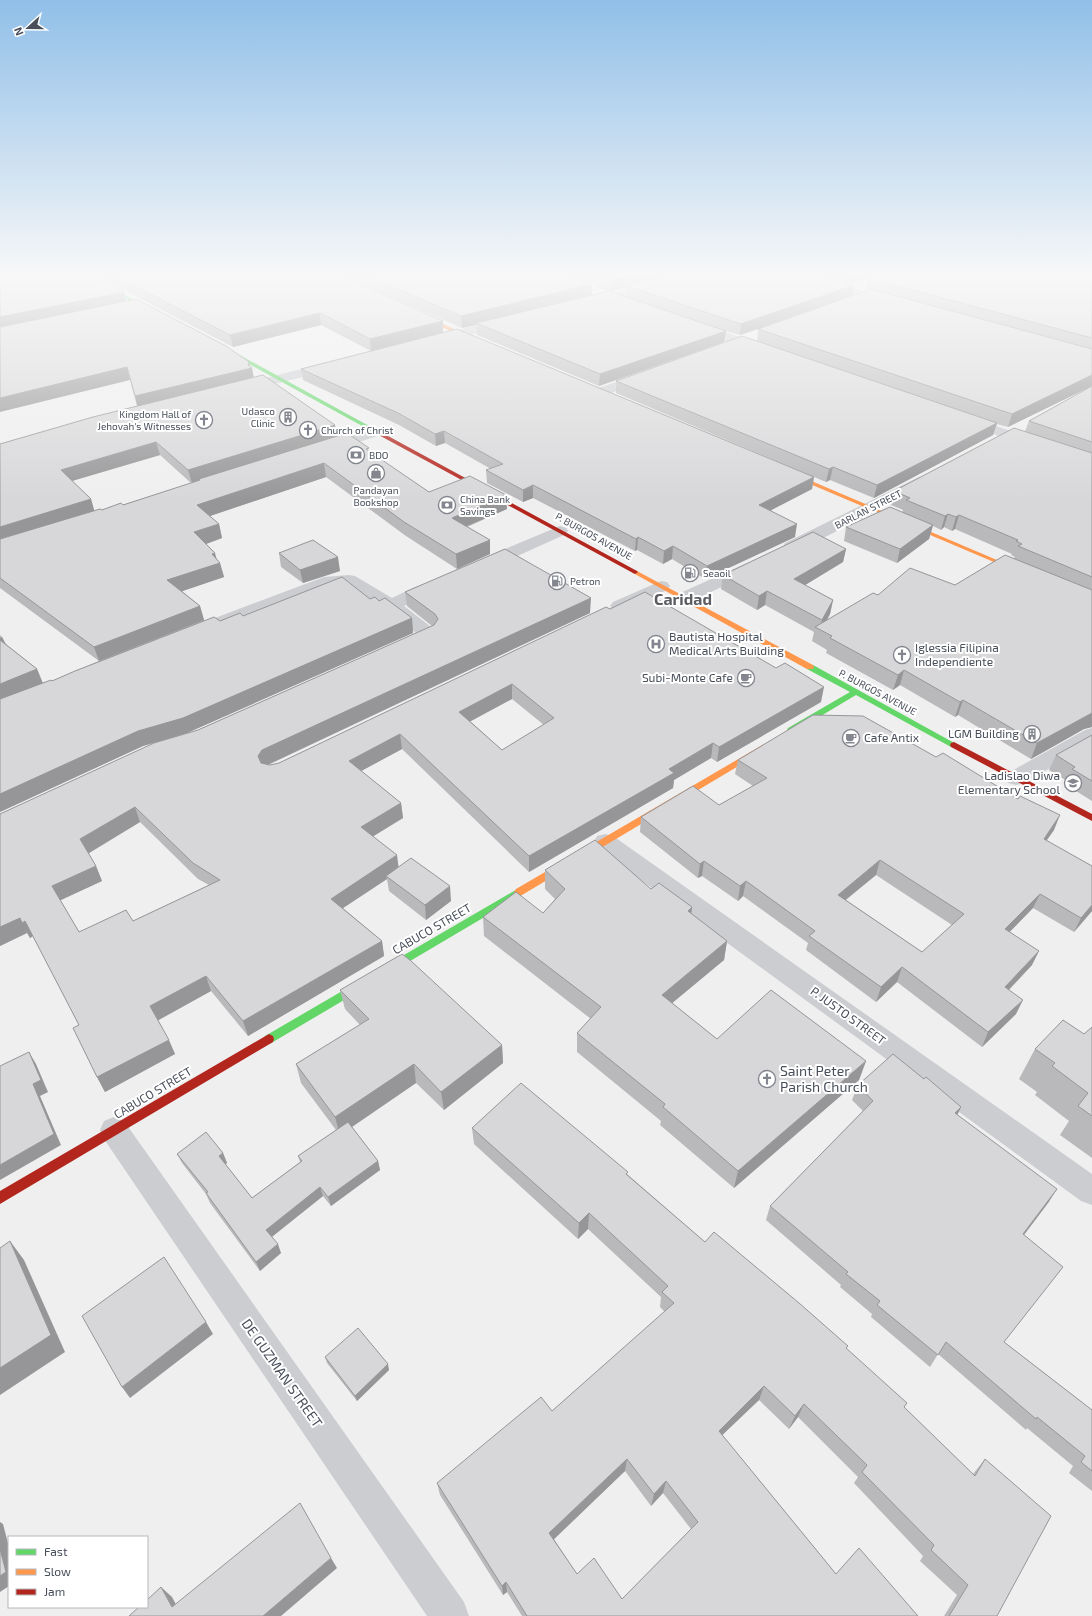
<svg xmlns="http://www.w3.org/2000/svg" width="1092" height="1616" viewBox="0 0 1092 1616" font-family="'Exo 2',sans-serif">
<rect width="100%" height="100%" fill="#f0efef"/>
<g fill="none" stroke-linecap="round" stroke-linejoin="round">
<!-- street -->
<path fill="#cbcdd0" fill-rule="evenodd" d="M682 275H699L698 277 589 304 583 301 585 299Z
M790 275H806L894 299 896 301 890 304 791 277Z
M505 318 509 319 511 322 509 325 438 343 432 339 434 336Z
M696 322 766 346 768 349 762 353 758 352 692 329 690 326Z
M330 362 335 363 336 366 335 369 242 392 237 391 235 388 237 385Z
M644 372 649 373 651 376 649 379 603 396H593L591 393 593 390Z
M967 416 1037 440 1039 443 1037 446H1027L962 423 960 420 962 417Z
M379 427 384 428 386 431 384 434 327 452 322 451 320 448 322 445Z
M919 477 924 479 927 482 924 485 877 511 797 551 791 552 785 551 783 547 785 543Z
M560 526 566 528 568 531 566 534 491 568 485 569 479 568 477 564 479 560Z
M749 562 755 563 757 567 755 571 690 602 684 603 678 602 675 598 678 594Z
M349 575 355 576 392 598C406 592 424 580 439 583L442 587 439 591 404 606 435 630 438 634C432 643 413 650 402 647L400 643 402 639 416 633 385 609 346 585 332 586 219 629 213 630 207 629 204 625 207 621 324 577Z
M661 581 667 582 670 586 667 590 625 610 619 611 613 610 610 606 613 602Z
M1092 728V744L1024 783 1016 785 1008 783 1005 778 1008 773 1085 730Z
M605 834 613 836 1092 1174V1205L1081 1201 597 848 594 842 597 836Z
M114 1117 124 1121 464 1602 469 1616H427L104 1139 100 1130 104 1121Z"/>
<!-- fast -->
<path fill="#63d668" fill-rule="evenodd" d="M82 275H87L161 314 157 315Z
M214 343H218L380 432 375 433 214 345Z
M807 665H813L958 745 957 747H951L856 695 794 732H788L787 730 788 728 850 692 807 669 806 667Z
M519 888 522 889 524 892 522 895 273 1042 269 1044 265 1042 264 1039 265 1036Z"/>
<!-- slow -->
<path fill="#ff974d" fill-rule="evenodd" d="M413 312H417L482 342 477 343 413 314Z
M784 471H788L1025 572 1022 574 1020 573 784 473Z
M635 570 813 665 814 667 813 669H807L633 573 632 572Z
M764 744 768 747 767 749 522 895H516L514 892 516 889Z"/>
<!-- jam -->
<path fill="#b3261e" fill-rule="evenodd" d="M377 430 637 571 638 572 635 574 633 573 375 433 374 432Z
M954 742 1092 814V821L951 747 950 745 951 743Z
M269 1034 273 1036 274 1039 273 1042 0 1204V1191Z"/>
</g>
<!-- wall -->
<path fill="#b9b9bb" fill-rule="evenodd" d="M95 275H340L443 332 814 477 812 489 771 510 795 537 705 579 672 559 663 564 637 550 635 551 533 498 523 502 487 483 486 470 491 469 445 443 436 446 399 425 303 380 301 369 371 351 321 325 233 347Z
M341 275H876L851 284 854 285 852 296 868 290H866L868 278 1092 275V386L1008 427 997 424 993 435 874 498 830 480 826 482 616 393V381L757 341 758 329 740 335 726 331 724 342 599 386 477 335 476 325 462 328ZM592 285 599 288 608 291 592 295ZM627 287 626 296 611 291Z
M126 301 250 366 252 368 254 378 335 425 337 436 369 452 429 492 507 509 467 527 490 554 457 569 406 536 326 477 210 516 219 524 222 538 206 544 216 559 220 563 224 577 182 591 200 606 204 620 220 621 243 616 370 599 379 601 412 618 413 633 187 733 143 746 0 812V635L2 637 6 644 37 669 43 683 52 681 99 661 0 588V444L137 406 130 380ZM160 455 191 483 123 505 102 510 94 511 91 499 72 481Z
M1092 386V727L1084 729 1031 759 958 715 955 717 900 685 893 690 826 653 827 650 812 641 814 632 765 605 757 610 721 589 723 575 846 549 843 562 805 585 833 600 830 614 827 620 878 595 955 585 1014 558 1015 557 1011 555 1012 554 955 529 952 531 944 527 941 530 933 526 929 539 897 563 844 541 846 527 902 513 903 510 891 505 894 491 1025 431 1029 421Z
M279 553 340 571 303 583 281 567Z
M405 592 590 613 268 765H270L279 763 610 609 821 702 717 762 711 758 674 780 673 788 529 872 402 749 361 771 401 803 403 818 373 836 399 867 451 901 426 920 389 891 387 879 343 908 382 941 384 956 248 1036 211 991 158 1020 175 1054 105 1092 97 1077 79 1025 33 936 30 938 27 933 0 946V814L198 730 432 626 407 606ZM512 699 544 725 502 750 470 721ZM140 822 198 879 209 885 133 921 79 932 60 900 102 881 96 866 88 853Z
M1092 735V801L1065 784 1067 781 1049 770 1056 755Z
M738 760 1054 830 1046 841 1092 866V911L1074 932 1033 908 1009 932 1032 965 1009 990 1016 1014 982 1047 897 982 876 1002 806 950 808 943 743 896 738 901 702 876 698 878 640 832 641 817 719 805 753 786 735 774ZM876 875 952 925 922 952 846 900Z
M545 870 651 889 692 907 691 914 727 941 724 960 672 1003 717 1039 866 1061 859 1080 734 1188 660 1125 661 1121 577 1052V1033L591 1019 484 936 483 917 543 913 555 899 545 889Z
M340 990 502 1045 503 1063 444 1110 416 1083 352 1127 378 1161 380 1170 331 1206 323 1196 272 1237 281 1253 260 1271 210 1203 206 1194 182 1163 177 1154 223 1153 227 1163 225 1164 252 1198 300 1162 298 1156 336 1130 301 1083 296 1064 360 1025 345 1009Z
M1092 1027V1158L1060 1135 1069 1121 1035 1095 1037 1092 1019 1079 1035 1049 1084 1034Z
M924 1079 961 1107 957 1115 1057 1189 1048 1203 1024 1235 1004 1342 1092 1410V1491L1069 1473 1073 1466 1027 1428 1026 1430 938 1354 930 1367 871 1317 872 1314 840 1287 841 1285 766 1220 770 1206 863 1111 852 1100 858 1085Z
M472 1128 627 1174 705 1242 846 1349 904 1407 973 1474 985 1459 997 1616H944L957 1595 920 1561 923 1556 854 1483 858 1477 798 1417 789 1429 759 1400 722 1435 836 1574 918 1616H522L507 1592 503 1595 440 1495 437 1483 552 1411 665 1312 660 1307 661 1297 588 1229 578 1239 474 1144ZM625 1471 651 1506 663 1493 691 1529 622 1599 577 1574 554 1539Z
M325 1357 389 1370 357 1401 327 1363Z"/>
<!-- shaded-wall -->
<path fill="#969698" d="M633 275H677L627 286V287L610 291 611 280Z
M851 275H876L849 284Z
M592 284V296L476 323V325L462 328 461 316Z
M854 285 852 296 740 335 741 324Z
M124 292 127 304 0 329V317Z
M320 313 321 325 233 347 230 335Z
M443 321V333L371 351 370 339Z
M726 331 724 342 599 386 600 374Z
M249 362 250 368H252L254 380 138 409 135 396 248 365Z
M127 367 130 380 0 412V398Z
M1092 375V386L1008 427 1012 414Z
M997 423 993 435 874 498 877 485Z
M335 425 337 438 199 479V481L192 483 188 470Z
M444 431 445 443 436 446 435 434Z
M156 442 160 455 65 483 61 470Z
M324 463 326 477 201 519 197 505Z
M833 467 830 480 826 482 829 469Z
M814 477 812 489 758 517 759 505Z
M533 485V498L523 502V490Z
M506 495 507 509 453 532 452 518Z
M91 499 95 513 0 542V527Z
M948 514 944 527 941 530 945 516Z
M959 515 955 529 952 531 956 517Z
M219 524 222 538 198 547 194 532Z
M797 524 795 537 705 579 707 566Z
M933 525 929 539 897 563 900 549Z
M638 537 637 550 635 551 636 539Z
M490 540V554L457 569 456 554Z
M673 546 672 559 663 564 664 551Z
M846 549 843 562 792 593 794 579Z
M215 553 218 564 220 563 224 577 171 595 167 580 212 554Z
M338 557 340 571 303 583 300 570Z
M767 591 765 605 757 610 759 596Z
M591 598 590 613 265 766 262 771 258 756 262 750Z
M833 600 830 614 821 630 820 629 822 620Z
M200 606 204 620 99 661 94 647Z
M412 618 413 633 187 733 143 746 0 812V794L138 731Z
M2 637 9 651 0 642V638Z
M37 669 43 684 0 701V684Z
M904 670 900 685 893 690 898 675Z
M512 684V699L460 727 459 712Z
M824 687 821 702 717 762 719 747Z
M963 700 958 715 955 717 960 702Z
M1092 713V727L1084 729 1031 759 1037 743Z
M400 734 402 749 352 776 349 761Z
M713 743 711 758 674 780 673 788 529 872V856L669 769Z
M401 803 403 818 364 842 361 827Z
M135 807 140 822 86 855 80 839Z
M1060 815 1054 830 1037 854 1044 839Z
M397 855 399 870 386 876 387 879 334 914 331 899Z
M880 860 876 875 834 909 838 895Z
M704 861 702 876 698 878 700 864Z
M96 866 102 881 59 901 52 886Z
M746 881 743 896 738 901 740 886Z
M450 886 451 901 426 920 425 905Z
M1040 894 1033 908 998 944 1005 929Z
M1092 905V911L1074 932 1081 918Z
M692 907 690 927 688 911Z
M20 918 27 933 0 946V927Z
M25 921 33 936 30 938 22 923Z
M382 941 384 956 248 1036 243 1021Z
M727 941 724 960 659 1014 662 995Z
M1039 951 1032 965 998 1001 1005 987Z
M902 967 897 982 876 1002 881 987Z
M206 976 211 991 157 1021 150 1006Z
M1023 1000 1016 1014 982 1047 988 1032Z
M169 1040 175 1054 105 1092 97 1077Z
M502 1045 503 1063 444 1110 441 1092Z
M29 1052 36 1064 48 1092 40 1096 61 1145 0 1180V1165L33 1084Z
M866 1061 859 1080 734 1188 738 1171Z
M414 1064 416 1083 340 1135 335 1117Z
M961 1107 954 1122 955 1113Z
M223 1153 227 1163 223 1166 219 1156Z
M378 1161 380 1170 331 1206 328 1197Z
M320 1187 323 1196 269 1239 266 1230Z
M1057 1189 1048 1203 1014 1248 1023 1234Z
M589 1213 588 1229 578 1239 579 1223Z
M10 1241 24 1260 65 1352 0 1395V1368Z
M278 1244 281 1253 260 1271 256 1262Z
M206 1322 213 1334 130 1398 122 1387Z
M388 1364 389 1370 357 1401 355 1396Z
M764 1386 759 1400 714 1443 719 1431Z
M804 1404 798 1417 789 1429 795 1416Z
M627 1459 625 1471 549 1544V1533Z
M666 1481 663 1493 651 1506 654 1494Z
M0 1522 3 1524 9 1547V1586L0 1592Z
M331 1558 337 1568 281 1616H263Z
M506 1582 507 1592 503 1595 502 1586Z
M161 1587 172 1597 182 1616 172 1607Z"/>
<!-- building -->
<path fill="#d7d7d9" stroke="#969698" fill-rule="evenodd" d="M0 275H90L124 292 0 317Z
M113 275H340L443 321 370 339 320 313 230 335Z
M365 275H565L592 284 461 316Z
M594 275H633L611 280Z
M670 275H818L854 285 741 324 627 286Z
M877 275H1092V338L868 278Z
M871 289 1092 349V375L1012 414 758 329Z
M609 291 726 331 600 374 476 323Z
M136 299 226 346 249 362 248 365 252 368 135 396 127 367 0 398V327Z
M457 329 814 477 759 505 797 524 707 566 673 546 664 551 638 537 636 539 533 485 523 490 486 470 503 464 444 431 435 434 398 413 301 369Z
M742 336 997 423 877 485 833 467 829 469 616 381Z
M263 375 335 425 188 470 156 442 61 470 91 499 0 527V444L93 417Z
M1092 386V442L1029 421Z
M1014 428 1092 453V577L1018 546 1022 544 1016 541 1018 540 959 515 956 517 948 514 945 516 906 500 910 498 894 491Z
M347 433 369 448 366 449 429 492 470 476 506 495 452 518 490 540 456 554 404 522 324 463 197 505 219 524 194 532 215 553 212 554 220 563 167 580 200 606 94 647 0 578V539L100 509 102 510 121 503 123 505 200 480 199 479Z
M890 507 933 525 900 549 846 527Z
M813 532 846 549 794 579 833 600 822 620 767 591 759 596 723 575Z
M313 540 338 557 300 570 279 553Z
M505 549 591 598 262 750 258 756 261 763 270 765 279 763 606 607 610 609 645 592 776 668 785 663 824 687 719 747 713 743 669 769 674 773 529 856 400 734 349 761 401 803 361 827 397 855 331 899 382 941 243 1021 206 976 150 1006 169 1040 97 1077 73 1028 79 1025 25 921 22 923 20 918 0 927V814L154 743 198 730 434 625 438 619 435 614 405 592ZM512 684 554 718 502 750 459 712ZM135 807 193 863 220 880 133 921 126 910 79 932 52 886 96 866 80 839Z
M1005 555 1092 590V713L1037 743 963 700 960 702 904 670 898 675 830 638 832 636 815 627 873 593 878 595 910 568 955 585Z
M342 577 370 599 375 597 379 601 385 598 412 618 183 718 138 731 0 794V699L51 680 52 681 75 671 214 617 220 621 240 613 243 616Z
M0 640 37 669 0 684Z
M813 715 863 716 936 757 943 753 1018 799 1020 796 1060 815 1044 839 1092 866V905L1081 918 1040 894 1005 929 1039 951 1005 987 1023 1000 988 1032 902 967 881 987 809 936 815 931 746 881 740 886 704 861 700 864 641 817 693 786 719 805 767 778 738 760ZM880 860 964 914 922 952 838 895Z
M1092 735V781L1072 769 1075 767 1056 755Z
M595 840 651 889 659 883 692 907 688 911 727 941 662 995 717 1039 771 990 866 1061 738 1171 663 1107 665 1104 577 1033 601 1007 483 917 516 892 543 913 565 889 545 870Z
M411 858 450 886 425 905 386 876Z
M402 954 410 960 502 1045 441 1092 414 1064 335 1117 296 1064 369 1019 340 990Z
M1063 1020 1084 1034 1092 1027V1116L1078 1106 1088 1093 1052 1066 1055 1063 1035 1049Z
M29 1052 41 1080 33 1084 54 1134 0 1165V1066Z
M893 1054 924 1079 926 1077 961 1107 955 1113 1057 1189 1023 1234 1063 1267 1004 1342 1092 1410V1471L1081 1462 1085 1456 1037 1417 1036 1419 946 1342 938 1355 877 1305 880 1301 846 1274 848 1272 770 1206 873 1101 858 1085Z
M521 1083 628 1172 626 1174 705 1242 714 1232 799 1303 848 1346 846 1348 907 1403 904 1407 975 1476 985 1459 1051 1516 997 1616H949L968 1585 931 1550 934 1545 862 1472 867 1465 804 1404 795 1416 764 1386 719 1431 836 1574 859 1548 918 1616H527L506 1582 502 1586 437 1483 541 1397 552 1411 674 1303 662 1292 668 1286 589 1213 579 1223 472 1128ZM627 1459 654 1494 666 1481 698 1522 622 1599 594 1558 577 1574 549 1533Z
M348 1122 378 1161 328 1197 320 1187 266 1230 278 1244 256 1262 206 1193 208 1192 177 1154 206 1132 223 1153 219 1156 252 1198 302 1161 298 1156Z
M10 1241 51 1335 0 1368V1248Z
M164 1257 206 1322 122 1387 82 1316Z
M358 1328 388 1364 355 1396 325 1357Z
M300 1503 331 1558 263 1616H129L139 1607H147V1600L161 1587 172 1607Z
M0 1549 6 1572 0 1576Z"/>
<!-- sky -->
<linearGradient id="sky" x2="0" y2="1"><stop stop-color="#90bfe8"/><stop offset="0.55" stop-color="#f8f8f8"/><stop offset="1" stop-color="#f8f8f8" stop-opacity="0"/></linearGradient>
<rect width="1092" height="501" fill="url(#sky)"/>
<!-- icons -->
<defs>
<g id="building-ring" transform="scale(0.9)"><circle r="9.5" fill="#fff" stroke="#83868e" stroke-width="1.5"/><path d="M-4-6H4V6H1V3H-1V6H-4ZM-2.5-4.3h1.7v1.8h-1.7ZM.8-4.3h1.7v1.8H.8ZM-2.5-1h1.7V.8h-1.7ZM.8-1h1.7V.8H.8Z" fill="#83868e"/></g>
<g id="church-ring" transform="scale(0.9)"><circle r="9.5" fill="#fff" stroke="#83868e" stroke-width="1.5"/><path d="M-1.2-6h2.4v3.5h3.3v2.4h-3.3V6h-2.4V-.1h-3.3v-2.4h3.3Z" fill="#83868e"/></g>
<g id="bank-ring" transform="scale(0.9)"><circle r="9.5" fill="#fff" stroke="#83868e" stroke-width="1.5"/><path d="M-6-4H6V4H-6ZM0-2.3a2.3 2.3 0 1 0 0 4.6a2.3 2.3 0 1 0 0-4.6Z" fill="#83868e"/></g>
<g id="shop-ring" transform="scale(0.9)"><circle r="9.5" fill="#fff" stroke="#83868e" stroke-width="1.5"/><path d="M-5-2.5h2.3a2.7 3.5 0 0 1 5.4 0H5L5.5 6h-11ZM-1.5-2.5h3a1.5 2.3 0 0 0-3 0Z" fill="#83868e"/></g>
<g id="fuel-ring" transform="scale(0.9)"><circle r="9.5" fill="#fff" stroke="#83868e" stroke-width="1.5"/><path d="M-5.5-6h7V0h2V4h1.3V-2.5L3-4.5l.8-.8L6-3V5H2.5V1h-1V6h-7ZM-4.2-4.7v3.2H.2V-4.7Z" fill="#83868e"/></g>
<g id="hospital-ring" transform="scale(0.9)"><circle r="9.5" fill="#fff" stroke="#83868e" stroke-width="1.5"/><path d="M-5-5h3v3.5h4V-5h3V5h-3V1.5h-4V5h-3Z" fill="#83868e"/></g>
<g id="cafe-ring" transform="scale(0.9)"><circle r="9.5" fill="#fff" stroke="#83868e" stroke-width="1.5"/><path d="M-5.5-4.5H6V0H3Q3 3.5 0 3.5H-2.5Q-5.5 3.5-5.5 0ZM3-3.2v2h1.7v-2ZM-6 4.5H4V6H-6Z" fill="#83868e"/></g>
<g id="school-ring" transform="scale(0.9)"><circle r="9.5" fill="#fff" stroke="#83868e" stroke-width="1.5"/><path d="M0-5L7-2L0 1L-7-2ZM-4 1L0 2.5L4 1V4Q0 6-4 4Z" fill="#83868e"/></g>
</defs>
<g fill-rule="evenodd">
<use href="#building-ring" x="288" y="417"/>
<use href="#church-ring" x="204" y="420"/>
<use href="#church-ring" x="308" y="430"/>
<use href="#bank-ring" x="356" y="455"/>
<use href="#shop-ring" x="376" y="473"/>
<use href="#bank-ring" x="447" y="505"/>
<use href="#fuel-ring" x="690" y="573"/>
<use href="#fuel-ring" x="557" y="581"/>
<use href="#hospital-ring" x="656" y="644"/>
<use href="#church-ring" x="902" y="655"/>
<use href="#cafe-ring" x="746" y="678"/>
<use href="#building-ring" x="1032" y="734"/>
<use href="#cafe-ring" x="851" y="738"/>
<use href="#school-ring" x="1073" y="783"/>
<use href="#church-ring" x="767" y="1079"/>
</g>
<g text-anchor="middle" stroke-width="4" stroke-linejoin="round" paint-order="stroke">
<!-- far-poi labels -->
<g font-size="10" fill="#484e5a" stroke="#fff" text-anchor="start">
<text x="275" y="415" text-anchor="end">Udasco<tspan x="275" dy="12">Clinic</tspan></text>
<text x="191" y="418" text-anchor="end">Kingdom Hall of<tspan x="191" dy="12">Jehovah's Witnesses</tspan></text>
<text x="321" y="434">Church of Christ</text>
<text x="369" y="459">BDO</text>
<text x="376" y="494" text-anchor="middle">Pandayan<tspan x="376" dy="12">Bookshop</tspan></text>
<text x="460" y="503">China Bank<tspan x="460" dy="12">Savings</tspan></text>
<text x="703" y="577">Seaoil</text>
<text x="570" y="585">Petron</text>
</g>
<!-- far-street labels -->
<g font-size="10" fill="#484e5a" stroke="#fff">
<text transform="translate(868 509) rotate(-27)" y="4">BARLAN STREET</text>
<text transform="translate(594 536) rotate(29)" y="4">P. BURGOS AVENUE</text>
<text transform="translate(878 692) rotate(28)" y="4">P. BURGOS AVENUE</text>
</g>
<!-- poi labels -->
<g font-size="12" fill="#484e5a" stroke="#fff" text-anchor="start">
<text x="669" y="641">Bautista Hospital<tspan x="669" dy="14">Medical Arts Building</tspan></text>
<text x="915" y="652">Iglessia Filipina<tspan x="915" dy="14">Independiente</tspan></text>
<text x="733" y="682" text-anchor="end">Subi-Monte Cafe</text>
<text x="1019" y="738" text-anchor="end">LGM Building</text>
<text x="864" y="742">Cafe Antix</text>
<text x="1060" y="780" text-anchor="end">Ladislao Diwa<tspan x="1060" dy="14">Elementary School</tspan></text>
</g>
<!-- street labels -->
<g font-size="12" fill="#484e5a" stroke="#fff">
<text transform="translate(432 929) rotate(-30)" y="4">CABUCO STREET</text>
<text transform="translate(848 1016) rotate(36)" y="4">P. JUSTO STREET</text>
<text transform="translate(153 1093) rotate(-31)" y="4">CABUCO STREET</text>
</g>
<!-- near-poi labels -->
<g font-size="14" fill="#484e5a" stroke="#fff" text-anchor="start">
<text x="780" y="1076">Saint Peter<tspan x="780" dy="16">Parish Church</tspan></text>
</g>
<!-- near-street labels -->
<g font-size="14" fill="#484e5a" stroke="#fff">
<text transform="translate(282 1373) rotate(55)" y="5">DE GUZMAN STREET</text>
</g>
<!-- district labels -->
<g font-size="16" font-weight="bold" fill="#5b5d63" stroke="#fff">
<text x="683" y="605">Caridad</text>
</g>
</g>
<!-- legend -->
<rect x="8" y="1536" width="140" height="72" fill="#ffffff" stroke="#b6b8bd"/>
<rect x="16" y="1549" width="20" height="6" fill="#63d668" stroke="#b6b8bd"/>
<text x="44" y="1556" font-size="12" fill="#484e5a">Fast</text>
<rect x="16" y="1569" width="20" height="6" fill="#ff974d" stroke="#b6b8bd"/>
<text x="44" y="1576" font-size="12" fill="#484e5a">Slow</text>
<rect x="16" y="1589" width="20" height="6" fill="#b3261e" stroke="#b6b8bd"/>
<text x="44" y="1596" font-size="12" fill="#484e5a">Jam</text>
<!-- north arrow -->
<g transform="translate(28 28) rotate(249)" stroke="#ffffff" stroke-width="3" paint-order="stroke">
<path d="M0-3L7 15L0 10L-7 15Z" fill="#484e5a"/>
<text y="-6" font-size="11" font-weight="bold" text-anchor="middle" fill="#484e5a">N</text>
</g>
</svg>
